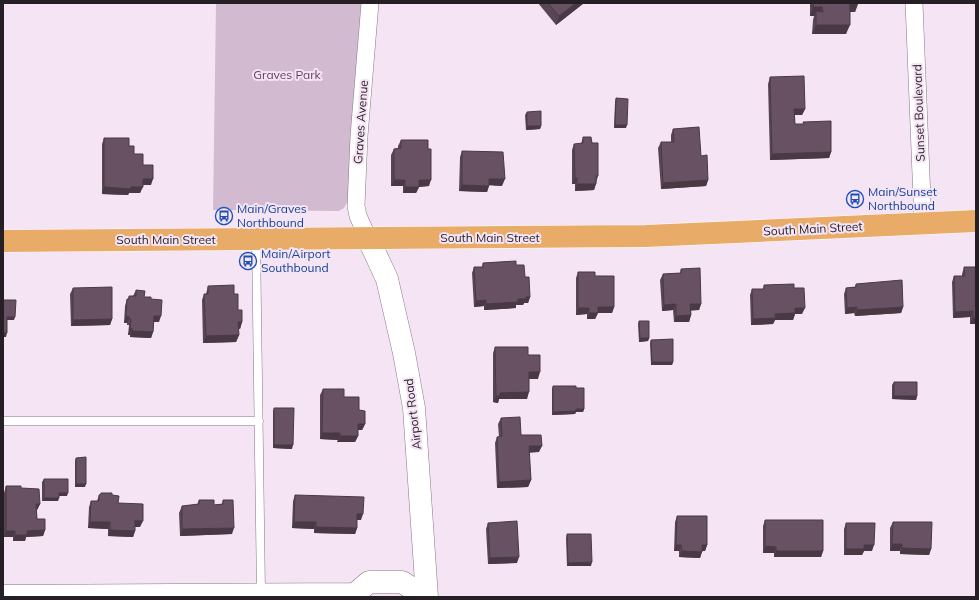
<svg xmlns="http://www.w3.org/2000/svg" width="979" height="600" viewBox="0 0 979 600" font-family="Mulish,sans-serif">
<rect width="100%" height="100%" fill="#f5e4f4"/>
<!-- green -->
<path fill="#d2bbd0" d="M216 3H364L348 201 344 208 339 211 213 210Z"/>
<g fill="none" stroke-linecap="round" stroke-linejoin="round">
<!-- lane casing -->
<g stroke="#867785" stroke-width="9">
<path id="lane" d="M256 240 261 593
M3 421H259"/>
</g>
<!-- street casing -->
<g stroke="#867785" stroke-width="18">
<path id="street" d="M914 3 923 224
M368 238 358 216 356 206 359 136 370 3"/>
</g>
<!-- secondary casing -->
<g stroke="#867785" stroke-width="23">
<path id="secondary" d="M368 238 387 279 404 353 414 408 427 597
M3 596 355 594 369 582H402L425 597"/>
</g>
<!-- primary casing -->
<g stroke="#fff" stroke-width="23">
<path id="primary" d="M3 241 646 236 976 221"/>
</g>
<!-- lane -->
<use href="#lane" stroke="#fff" stroke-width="8"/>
<!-- street -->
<use href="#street" stroke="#fff" stroke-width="17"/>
<!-- secondary -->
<use href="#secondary" stroke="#fff" stroke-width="22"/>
<!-- primary -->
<use href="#primary" stroke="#e9ac68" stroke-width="22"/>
</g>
<!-- wall -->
<path fill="#594655" d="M538 3H584L556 25Z
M810 3H858L855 12H850L846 34H812L813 20 814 16H810Z
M770 77 805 109 802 115H795V124H803V122L831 152 829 158 770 160 768 84Z
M616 98 626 128H614L615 102Z
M527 112 541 126 540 129 526 130 525 115Z
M673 129 701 156 708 180 706 186 661 189 658 148 661 142H671V135Z
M583 137 592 143 598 176 594 190 575 191V184H572V150L574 144H581Z
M104 138 129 146 134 154 143 165 151 185H143L140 193H129L128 195 102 194V144Z
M401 140 429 186 419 187 416 193H403V186H391V155L394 149 398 148V146Z
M462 151 502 186 489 185 487 192 459 191 460 157Z
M483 263 516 265 525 277 530 297 528 303H524L523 305H516V308L484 310V306L474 307 472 273 474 267H482Z
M964 267 976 324H970V317L953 318 952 282 954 276H962V274Z
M681 269 701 304 699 310H691V315L689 322H674L673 310 662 311 660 280 663 274 680 273Z
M578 272 595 276 614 307 612 313H598L595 319H587V314L576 315V278Z
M856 284 903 307 901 313 855 316 854 313 845 314 844 294 846 288 855 287Z
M764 285 794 288 802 314H795L793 320H775L773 324 751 325 750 295 752 289H763Z
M208 286 234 294 238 310 242 322 240 329 238 328 239 335 236 342 203 343 202 300 204 294H206Z
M73 288 112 319 110 325 71 326 70 294Z
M136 290 144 297 151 299 159 322H154L153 332 151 338 130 337V335H128L129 325H127V323H124L125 306 127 299H128L129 296H133Z
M639 321 649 338 648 341 639 342 638 324Z
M651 340 673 362 672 365H651L650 343Z
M495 347 528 355 538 379H529L527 399H499L498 403 493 402V353Z
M894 382 917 396 916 400 892 399V385Z
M553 386 576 388 584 409 583 412H576L575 414 552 415V389Z
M323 389 344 397 359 410 365 424 362 430H358V436L355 442H337L338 440 320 439V395Z
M274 408 292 449 273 448V411Z
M501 418 521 435 539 452H529L531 480 528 487 497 488 495 443 497 437H499L498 424Z
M76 458 85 487H75V461Z
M44 479 67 496H59L58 501H42V482Z
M6 486 21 488 40 504 37 510H36L37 519 45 530 43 536 26 537 25 541H13V537H4V493Z
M101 493 112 495 140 527H135V531L133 537 108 536V529L88 528 89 507 91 501H97L99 495H101Z
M295 495 361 520H357V528L355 534 314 533V529L292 528 293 501Z
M199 500 214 505 222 504 223 500 232 534 180 536 179 513 182 506 197 505Z
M677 516 707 545 705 551H702L700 558 679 557V551H674L675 522Z
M765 520 823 551 821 557H774V553H763V526Z
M893 522 931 549 929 555 900 554V551H890V528Z
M488 523 517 563 488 564 486 529Z
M846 523 872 551H864L862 555H844V529Z
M567 534 591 566H567L566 538Z"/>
<!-- shaded-wall -->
<path fill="#493945" d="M576 3H584L556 25 559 16Z
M850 3 858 4 855 12H846Z
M813 7H822L819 16 816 11 814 16H810Z
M816 25H850L846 34H812Z
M794 109H805L802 115H792Z
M615 125H627L626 128H614Z
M527 126H541L540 129 526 130Z
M831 152 829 158 770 160 772 154Z
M575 178H577L575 184H572Z
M143 179H153L151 185H140Z
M489 179H505L502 186 487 185Z
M394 180H405L403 186H391Z
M419 180H431L429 186 416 187Z
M708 180 706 186 661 189 663 183Z
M577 184H596L594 190 575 191Z
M462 185 489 186 487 192 459 191Z
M104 187H143L140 193H129L128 195 102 194Z
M405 187H419L416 193H403Z
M526 297H530L528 303H524L523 305H516V308L484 310 486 304 518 299Z
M486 300 484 306 474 307 476 301Z
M676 304 673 310 662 311 664 305Z
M690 304H701L699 310 688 311Z
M598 307H614L612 313H598L595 319H587L589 313Z
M857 307 854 313 845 314 847 308Z
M903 307 901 313 855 316 857 310Z
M578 308H589L587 314 576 315Z
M795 308H805L802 314H795L793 320H775L773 324 751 325 753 319Z
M973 311 970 317 953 318 955 312Z
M691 315 689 322H674L676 316Z
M126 316 129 317 127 323H124Z
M154 316H161L159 322H152Z
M7 317H15L14 320H6Z
M973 318H976V324H970Z
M112 319 110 325 71 326 73 320Z
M238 322H242L240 329 236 328Z
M132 328 130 335H128L130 329Z
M132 331 153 332 151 338 130 337Z
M3 333H7L6 337H3Z
M239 335 236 342 203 343 206 336Z
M640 338H649L648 341 639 342Z
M652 362H673L672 365H651Z
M529 372H540L538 379H527Z
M529 392 527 399H499L498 403 493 402 496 396 500 393Z
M894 396H917L916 400 892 399Z
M576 409H584L583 412H576L575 414 552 415 553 412Z
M358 424H365L362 430H355Z
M322 433H340L338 440 320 439Z
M340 436H358L355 442H337Z
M274 445H293L292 449 273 448Z
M529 446H542L539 452 527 453Z
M531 480 528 487 497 488 499 482Z
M76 484H86L85 487H75Z
M59 493H68L67 496H58Z
M44 498H59L58 501H42Z
M36 504H40L37 510H34Z
M357 514H363L361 520H355Z
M135 520 143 521 140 527H133Z
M90 522H110L108 529 88 528Z
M294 522H316L314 529 292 528Z
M316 527 357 528 355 534 314 533Z
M234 528 232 534 180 536 182 529Z
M45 530 43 536 26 537 25 541H13L15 535 27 531Z
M110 530 135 531 133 537 108 536Z
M6 531H15L13 537H4Z
M892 544H902L900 551H890Z
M676 545H681L679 551H674Z
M702 545H707L705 551H700Z
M864 545H874L872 551H864L862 555H844L846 549Z
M765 546 776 547 774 553H763Z
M902 548 931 549 929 555 900 554Z
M682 551 702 552 700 558 679 557Z
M776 551H823L821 557H774Z
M519 557 517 563 488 564 490 558Z
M592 562 591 566H567L568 563Z"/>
<!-- building -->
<path fill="#685163" stroke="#493945" d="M548 3H576L559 16Z
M813 3H858V4L850 3V25H816V11L823 12 822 7H813Z
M804 76 805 109H794L795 124H804L803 122 831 121V152L772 154 770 77Z
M616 98 628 99 627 125H615Z
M541 111V126H527V112Z
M699 127 701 156 707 155 708 180 663 183 661 142H674L673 129Z
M583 137H591L592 143H598V176H596V184H577V178H575L574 144 583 143Z
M104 138H129V146H134V154H143V165H153V179H143V187H131L130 189 104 187Z
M401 140H428V149H431V180H419V187H405V180H394V149L401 148Z
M462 151 503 152 505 179H489V186L462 185Z
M516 261V265H524L525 277H529L530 297H526V299H518V302L486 304V300L476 301 474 267H483V263Z
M964 267H976V318H973V311L955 312 954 276H965Z
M700 268 701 304H690L691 315 676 316V304L664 305 663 274 681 273V269Z
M578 272H595V276H614V307H598V313H589V308H578Z
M902 280 903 307 857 310V307L847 308 846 288 856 287V284Z
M794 284V288H804L805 308H795V313L775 314 776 318 753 319 752 289H764V285Z
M234 285V294H238V310H242V322H238L239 335 206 336 204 294H208V286Z
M112 287V319L73 320V288Z
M136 290 145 291 144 297H151V299L162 300 161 316H154L153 332 132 331V328L130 329 131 319H129V317L126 316 127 299H129V296H136Z
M3 300H16L15 317H7V333H3Z
M639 321H649V338H640Z
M673 339V362H652L651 340Z
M495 347H528V355H540V372H529V392L500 393V396H496Z
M894 382H917V396H894Z
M553 386H576V388H584V409H576V411L553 412Z
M323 389H344V397H359V410L365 411V424H358V436H340V433H322Z
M274 408H294L293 445H274Z
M520 417 521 435H541L542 446H529L531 480 499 482 497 437 502 436 501 418Z
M86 457V484H76V458Z
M44 479H68V493H59V498H44Z
M6 486H21V488L39 489 40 504H36L37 519H45V530L27 531V535H15V531H6Z
M101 493H112V495L119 496 118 503 143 504V521L135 520V531L110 530V522H90L91 501H99V495L101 494Z
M295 495 364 497 363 514H357V528L316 527V522H294Z
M199 500H214V505L223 504V500H233L234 528 182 529V506L199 504Z
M677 516H707V545H702V552L682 551 681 545H676Z
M765 520H823V551H776V547L765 546Z
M517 521 519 557 490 558 488 523Z
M893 522H932L931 549 902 548V544H892Z
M846 523H875L874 545H864V549H846Z
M567 534H591L592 562 568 563Z"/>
<!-- icons -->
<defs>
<g id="bus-ring" transform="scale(0.9)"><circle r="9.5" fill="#f5e4f4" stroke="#1a4fb4" stroke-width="1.5"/><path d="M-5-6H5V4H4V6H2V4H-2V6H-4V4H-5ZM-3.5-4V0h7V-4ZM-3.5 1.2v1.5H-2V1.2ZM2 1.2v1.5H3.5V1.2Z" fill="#1a4fb4"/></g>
</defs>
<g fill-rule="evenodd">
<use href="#bus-ring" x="855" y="199"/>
<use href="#bus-ring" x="224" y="216"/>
<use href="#bus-ring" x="248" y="261"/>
</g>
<g text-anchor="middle" stroke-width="4" stroke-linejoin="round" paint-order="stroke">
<!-- park labels -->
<g font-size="12" fill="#623f61" stroke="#f5e4f4">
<text x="287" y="79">Graves Park</text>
</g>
<!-- street labels -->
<g font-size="12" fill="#261f25" stroke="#f5e4f4">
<text transform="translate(919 113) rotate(-92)" y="4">Sunset Boulevard</text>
<text transform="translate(361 122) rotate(-86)" y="4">Graves Avenue</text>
<text transform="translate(813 229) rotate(-3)" y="4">South Main Street</text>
<text x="490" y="242">South Main Street</text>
<text x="166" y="244">South Main Street</text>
<text transform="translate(413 414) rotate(-97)" y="4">Airport Road</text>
</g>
<!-- transit labels -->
<g font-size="12" fill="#164399" stroke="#f5e4f4" text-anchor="start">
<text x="868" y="196">Main/Sunset<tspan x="868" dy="14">Northbound</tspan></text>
<text x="237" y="213">Main/Graves<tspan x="237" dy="14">Northbound</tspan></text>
<text x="261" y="258">Main/Airport<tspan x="261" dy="14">Southbound</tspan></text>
</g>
</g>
<!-- border -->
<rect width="979" height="600" fill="none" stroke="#261f25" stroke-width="8"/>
</svg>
